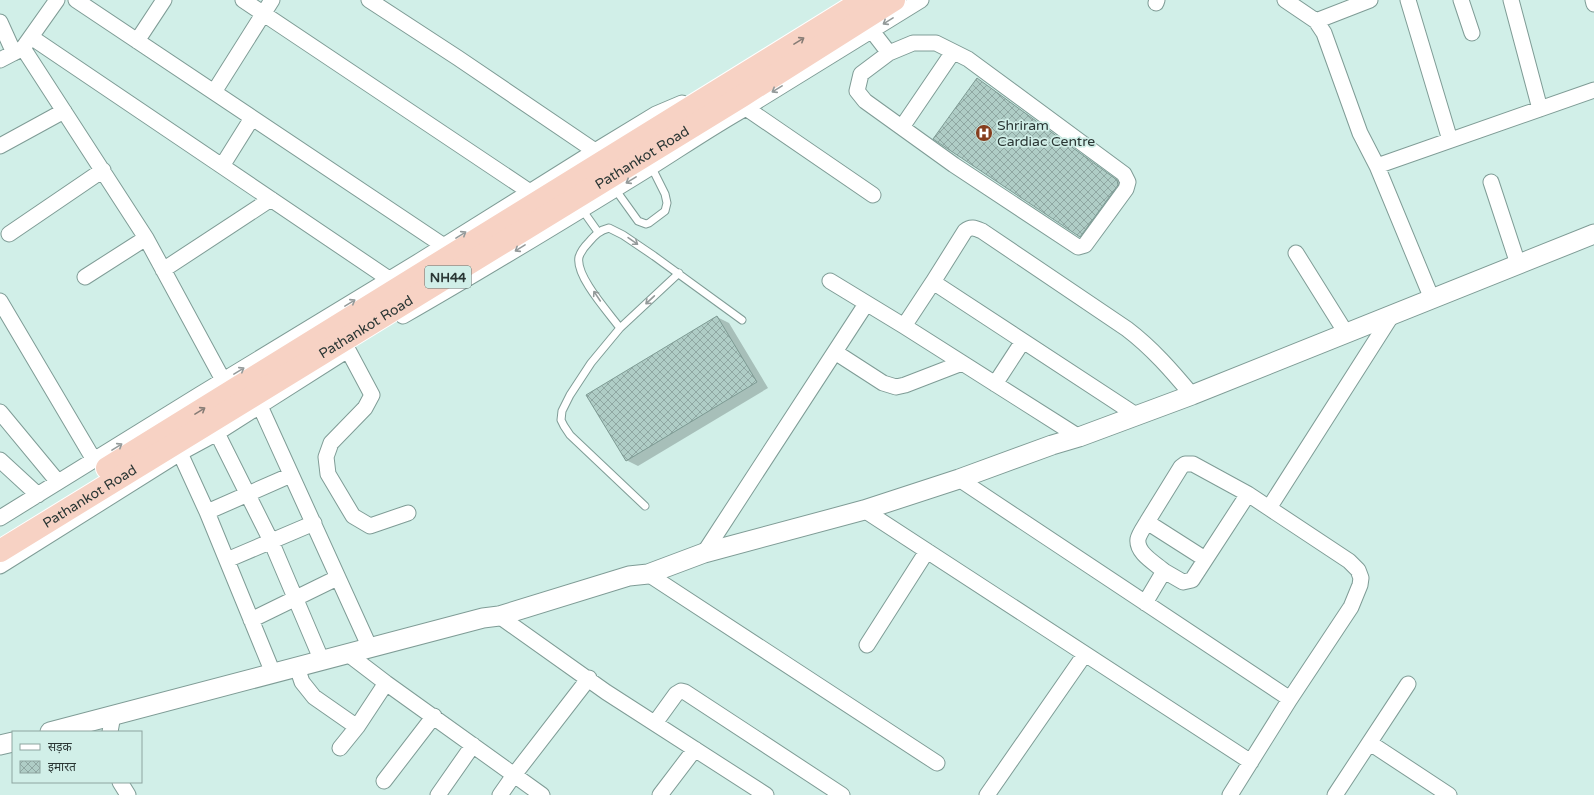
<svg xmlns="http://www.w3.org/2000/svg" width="1594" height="795" viewBox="0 0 1594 795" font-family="'Varela Round','Noto Sans Devanagari',sans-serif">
<defs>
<pattern id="building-cross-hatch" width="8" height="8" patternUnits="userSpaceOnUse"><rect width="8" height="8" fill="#afcdc6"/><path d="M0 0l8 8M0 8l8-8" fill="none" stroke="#8fa7a2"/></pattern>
</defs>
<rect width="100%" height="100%" fill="#d1efe8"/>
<!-- shadow -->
<path fill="#0003" d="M977 79 988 86 1128 188 1091 243 1080 236Z
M717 317 729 323 768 388 638 466 626 460Z"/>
<!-- building -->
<path fill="url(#building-cross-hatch)" stroke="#7e9b94" d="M977 78 1117 180 1118 185 1080 237 933 139Z
M717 316 757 382 626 461 586 395Z"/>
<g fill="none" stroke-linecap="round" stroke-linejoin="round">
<!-- service casing -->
<g stroke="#7f9c96" stroke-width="9">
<path id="service" d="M615 189 638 221 646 224 649 223 665 211 667 203 665 194 651 166
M581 208 598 232
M620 328C609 313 575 276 579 257 581 251 585 246 589 242 595 235 600 230 609 228L623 235 654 256 742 320
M645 506 570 435 564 426 561 420 562 411 570 395 591 363 620 328 679 273"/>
</g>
<!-- minor casing -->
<g stroke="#7f9c96" stroke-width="17">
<path id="minor" d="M76 0 444 246
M243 0 530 192
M369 0 458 58 595 151
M1285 0 1316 21 1324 33 1360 133 1377 166 1432 299
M1408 0 1450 140
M1461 0 1472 33
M1511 0 1540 109
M1593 0 1594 4
M1156 3 1157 0
M1316 21 1370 0
M0 22 14 53
M872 31 889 53 913 43H936L968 59 1124 174 1128 182 1126 189 1085 245 1078 247 954 165 865 101 857 91 861 74 889 53
M31 37 389 279
M137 41 164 0
M23 48 146 238 223 380
M0 60 23 48 57 0
M214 92 272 0
M746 108 873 195
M902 127 953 52
M0 146 64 111
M222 166 252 118
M1377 166 1594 90
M1491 182 1518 264
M9 234 103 170
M1296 253 1346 333
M163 270 271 199
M85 277 146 238
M830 281 904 326 1079 437
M933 282 965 231C971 226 975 228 982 231L1127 329C1152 348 1172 371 1192 395
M0 301 94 460
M403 316C485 269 567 219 648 169 680 149 712 127 746 108L921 0
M904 326 933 282 1136 415
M348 350 372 395 365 408 331 443 326 457 328 474 353 516 370 526 408 513
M835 352 883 383 896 387 905 385 962 363
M995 384 1023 341
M260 406 370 648
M0 412 58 482
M217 433 271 541 322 661
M180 453 207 512 273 673
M0 460 38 495
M959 479 1290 699
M864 510 1251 762
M207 512 291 475
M0 518 199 395 421 260 595 151 656 114 682 103
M704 553 866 304
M1205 559 1147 522 1181 467 1185 464H1193L1248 494 1269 508
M227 560 314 523
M0 566 180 453 217 433 343 353
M1164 571 1183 582 1192 580 1248 494
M648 574 937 763
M1145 603 1164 571C1155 563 1136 553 1138 539 1139 534 1144 527 1147 522
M499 616 606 692 766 795
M251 620 337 578
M867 645 927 551
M348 654 386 683 542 795
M297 667 302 682 314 697 357 727
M655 723 676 694 681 691 685 692 842 795
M110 732 113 715
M1370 743 1449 795
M340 748 357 727 386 683
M384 781 434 716
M120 782 128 795
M438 795 473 745
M500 795 514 775 589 678
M660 795 695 749
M987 795 1085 654
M1230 795 1290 699 1351 607 1360 585 1361 578 1358 570 1349 561 1269 508 1392 315
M1335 795 1408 684"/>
</g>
<!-- tertiary casing -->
<g stroke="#7f9c96" stroke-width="21">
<path id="tertiary" d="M50 732 483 618 499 616 629 576 648 574 704 553 864 510 959 479 1052 445 1079 437 1192 395 1594 234
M0 745 13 742"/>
</g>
<!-- trunk casing -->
<g stroke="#fff" stroke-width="24">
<g id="trunk">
<path d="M107 468 864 0"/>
<path id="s1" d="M0 551 742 96 894 0"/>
</g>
</g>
<!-- service -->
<use href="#service" stroke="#fff" stroke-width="7"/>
<!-- minor -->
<use href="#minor" stroke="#fff" stroke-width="15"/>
<!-- tertiary -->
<use href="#tertiary" stroke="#fff" stroke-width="19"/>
<!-- trunk -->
<use href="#trunk" stroke="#f7d2c4" stroke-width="22"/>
</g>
<!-- one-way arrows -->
<defs><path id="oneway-shaft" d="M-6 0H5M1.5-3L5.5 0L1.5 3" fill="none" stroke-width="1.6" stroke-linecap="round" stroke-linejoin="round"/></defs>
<g stroke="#949a9a">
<use href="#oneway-shaft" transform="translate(888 21) rotate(148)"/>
<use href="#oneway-shaft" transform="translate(777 89) rotate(149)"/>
<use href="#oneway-shaft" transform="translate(631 180) rotate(149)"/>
<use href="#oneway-shaft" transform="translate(461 235) rotate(-32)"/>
<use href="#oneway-shaft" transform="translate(633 241) rotate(35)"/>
<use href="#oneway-shaft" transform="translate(520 248) rotate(148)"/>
<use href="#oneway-shaft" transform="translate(597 296) rotate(-124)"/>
<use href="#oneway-shaft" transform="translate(650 300) rotate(137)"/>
<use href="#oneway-shaft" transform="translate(350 303) rotate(-31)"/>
<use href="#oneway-shaft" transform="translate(239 371) rotate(-31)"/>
<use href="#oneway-shaft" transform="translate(117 447) rotate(-32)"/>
</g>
<g stroke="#867c75">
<use href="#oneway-shaft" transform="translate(799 41) rotate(-32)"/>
<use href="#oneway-shaft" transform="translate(200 411) rotate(-32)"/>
</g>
<!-- icons -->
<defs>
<g id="hospital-disc" transform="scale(0.9)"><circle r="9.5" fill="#863e1e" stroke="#d1efe8"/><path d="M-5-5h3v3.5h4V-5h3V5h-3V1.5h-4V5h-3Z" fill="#fff"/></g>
</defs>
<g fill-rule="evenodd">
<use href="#hospital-disc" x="984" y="133"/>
</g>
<g text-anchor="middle" stroke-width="3.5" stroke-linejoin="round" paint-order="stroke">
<!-- shield labels -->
<rect fill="#d1efe8" stroke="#5c6e6a" stroke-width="1" x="425" y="266" width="46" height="22" rx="3"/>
<g font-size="13" font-weight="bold" fill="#2a3634">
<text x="448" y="282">NH44</text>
</g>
<!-- poi labels -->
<g font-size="14" fill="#2a3634" stroke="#d1efe8" text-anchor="start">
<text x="997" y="130">Shriram<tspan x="997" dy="16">Cardiac Centre</tspan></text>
</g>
<!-- street labels -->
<g font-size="14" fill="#2a3634" stroke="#d1efe8">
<text dy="5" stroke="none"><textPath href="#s1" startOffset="753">Pathankot Road</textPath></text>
<text dy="5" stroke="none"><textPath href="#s1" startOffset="429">Pathankot Road</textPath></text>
<text dy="5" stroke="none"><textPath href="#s1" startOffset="105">Pathankot Road</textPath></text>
</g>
</g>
<!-- legend -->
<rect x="12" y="731" width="130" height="52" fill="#d1efe8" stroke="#8ea5a0"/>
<rect x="20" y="744" width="20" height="6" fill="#ffffff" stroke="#8ea5a0"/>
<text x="48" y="751" font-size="12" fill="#2a3634">सड़क</text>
<rect x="20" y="761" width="20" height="12" fill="url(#building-cross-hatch)" stroke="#8ea5a0"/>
<text x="48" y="771" font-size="12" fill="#2a3634">इमारत</text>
</svg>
